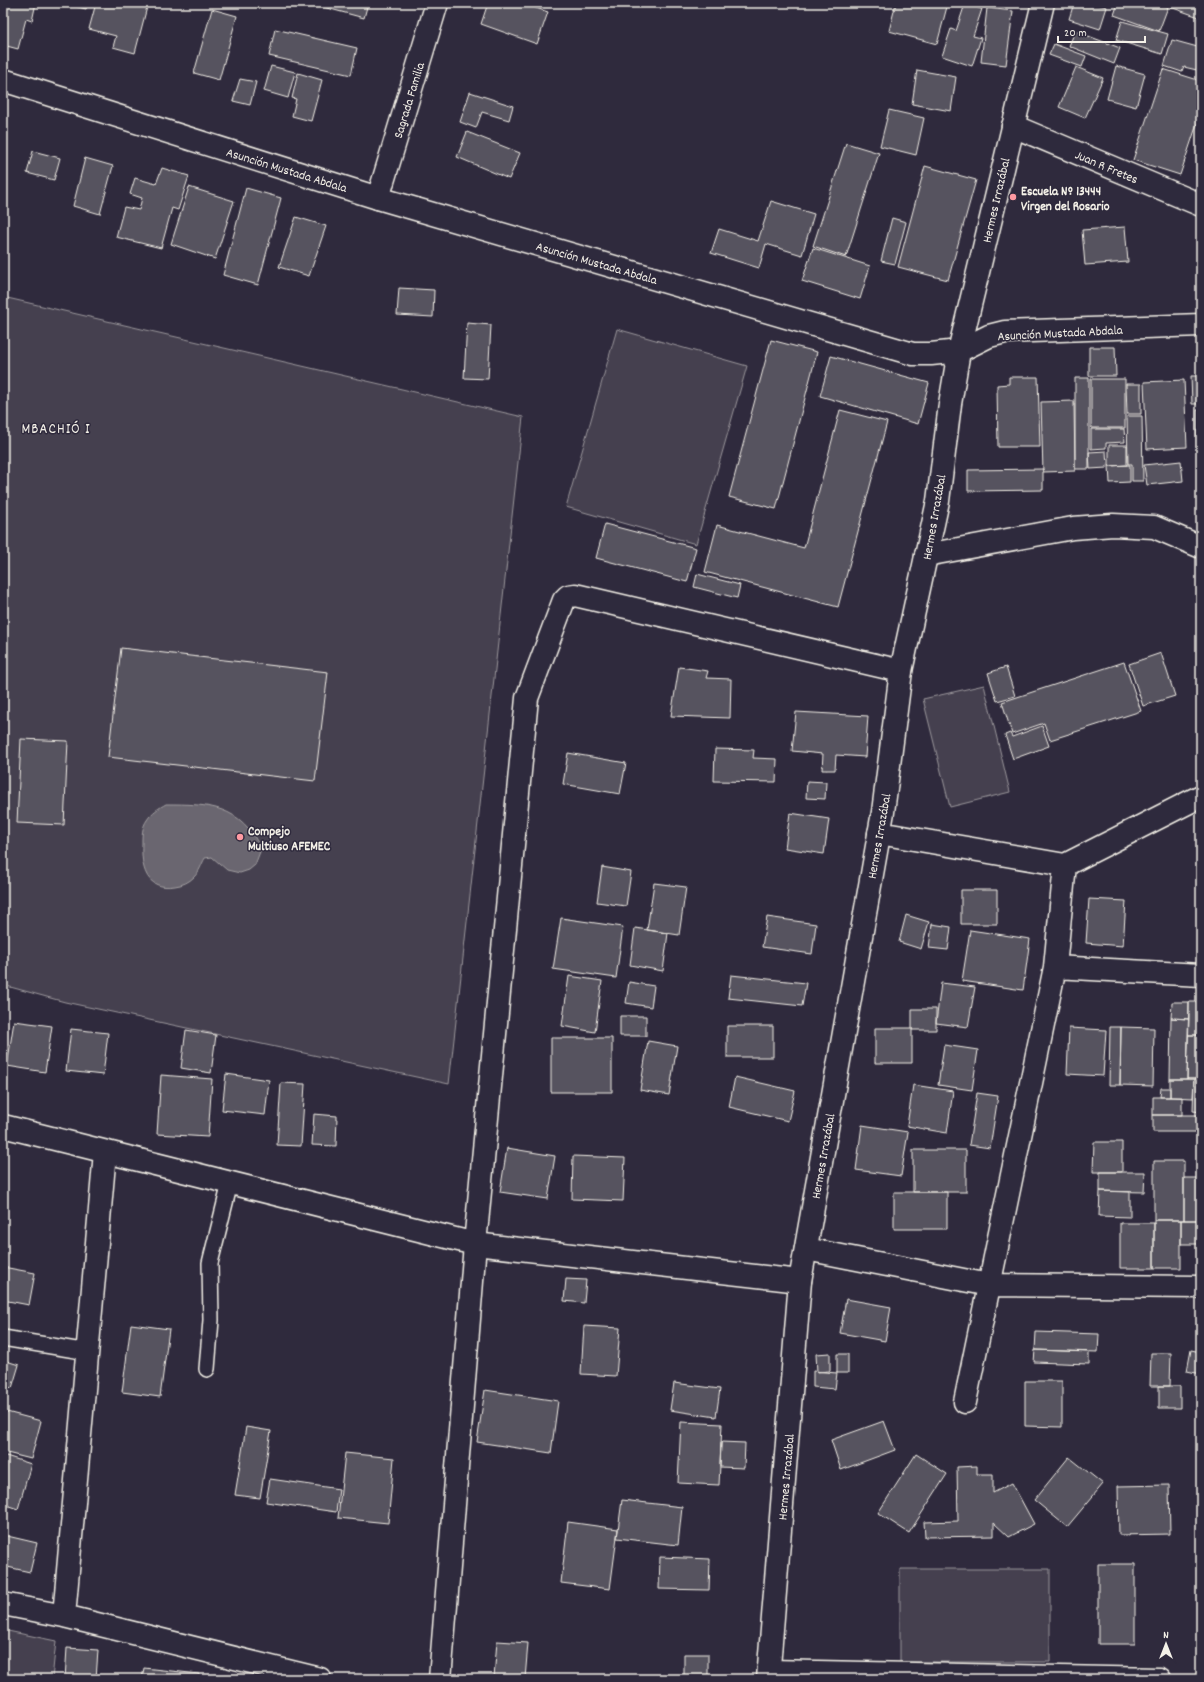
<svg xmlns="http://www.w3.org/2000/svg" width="1204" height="1682" viewBox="0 0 1204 1682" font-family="Dekko,sans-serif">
<rect width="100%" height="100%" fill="#2f2a3d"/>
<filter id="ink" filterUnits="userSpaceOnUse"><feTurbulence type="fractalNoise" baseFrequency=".025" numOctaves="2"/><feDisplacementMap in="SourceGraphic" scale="8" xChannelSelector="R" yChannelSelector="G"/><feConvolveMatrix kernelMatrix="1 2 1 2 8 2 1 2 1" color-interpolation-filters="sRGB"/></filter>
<g filter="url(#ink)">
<!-- green -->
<path fill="#454050" stroke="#9c989c" d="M3 297 523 417 449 1084 65 1002 3 985Z
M617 329 747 366 696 544 566 507Z
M984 685 1010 792 950 807 923 699Z
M900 1569H1050V1662H900Z
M3 1630 56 1641 52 1679H3Z"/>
<!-- water -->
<path fill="#6a6670" stroke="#a19ea0" d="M166 804C209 804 241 805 261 849L255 865 249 870 240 873 227 870 212 857 205 858C201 865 200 871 194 877 189 882 183 885 175 886 145 891 141 866 142 843 142 835 142 827 147 820 152 812 159 808 166 804Z"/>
<!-- building -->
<path fill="#56525f" stroke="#f4f1e8" d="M3 3H36L32 21 26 19 18 49 3 45Z
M63 3H88L86 9Z
M96 3H135L147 7 135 53 113 47 116 36 89 29Z
M324 3H368L364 18 323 7Z
M488 3H521L548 12 537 44 481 24Z
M896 3H948L937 44 889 31Z
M1074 3H1093L1107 7 1100 29 1069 19Z
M1118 3H1157L1168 7 1159 31 1114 15Z
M1172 3H1201V14L1199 17 1170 7Z
M965 4 982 9 973 36 981 38 972 66 942 56 951 29 956 31Z
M987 8 1013 11 1006 65 981 62Z
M212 9 237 16 219 80 194 73Z
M1122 21 1168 34 1162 54 1116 40Z
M275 29 357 48 351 75 269 56Z
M1075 31 1120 48 1114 64 1069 46Z
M1172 40 1201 48V71L1184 67 1182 72 1164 66Z
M1054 44 1086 56 1082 67 1049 55Z
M271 66 295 72 288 98 264 91Z
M1116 66 1145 74 1136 107 1107 99Z
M1076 67 1103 78 1085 118 1059 107Z
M1163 69 1201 81V112L1180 175 1133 160Z
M917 70 956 77 951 111 912 104Z
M298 73 322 80 311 121 292 116 296 99 292 98Z
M240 79 256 82 250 105 233 101Z
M470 92 513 106 509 120 482 112 476 128 460 122Z
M889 110 924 118 916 155 880 146Z
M467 132 520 153 509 179 457 157Z
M846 143 879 153 846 257 813 246Z
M33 151 60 158 54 180 27 173Z
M85 158 113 166 100 214 73 206Z
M925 166 976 180 948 280 898 267Z
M162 168 189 176 178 210 172 208 161 248 116 237 124 207 139 210 142 198 130 194 135 178 156 184Z
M189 187 234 201 215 259 171 244Z
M246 188 281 198 258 285 223 275Z
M771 201 814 214 802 255 766 244 759 268 711 253 719 229 758 241Z
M296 217 326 226 309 276 279 267Z
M892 218 906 222 895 264 881 261Z
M1125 227 1128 262 1085 265 1082 230Z
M813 248 870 266 860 299 802 281Z
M399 288 434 290 433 317 397 315Z
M467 323 491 325 488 379 464 378Z
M771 340 817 352 776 509 729 497Z
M1089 347H1115L1116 376H1089Z
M831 356 929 383 918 424 820 396Z
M1191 376H1201V404H1192Z
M1009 377H1038L1040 447H998L997 385 1009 384Z
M1075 378H1089V469H1075Z
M1091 379H1125V428H1091Z
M1184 380 1187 447 1147 449 1144 382Z
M1126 384H1141V414H1127Z
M1074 401 1075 471 1043 472 1041 402Z
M840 410 887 422 838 607 705 572 717 525 804 548Z
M1197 410H1201V447H1197Z
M1127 416H1142L1143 481H1132V464H1128Z
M1091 429H1124L1125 442 1106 443V448L1091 449Z
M1109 445H1127V465L1109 466Z
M1106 451 1107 468 1090 469 1089 452Z
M1181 461 1183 481 1147 485 1144 465Z
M1130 465V482L1110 483 1109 466Z
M1043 469V490L968 491V470Z
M605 524 696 548 687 582 596 558Z
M697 574 740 585 737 598 694 587Z
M121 648 328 672 315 781 108 757Z
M1161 653 1175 696 1143 706 1129 664Z
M1124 662 1141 711 1050 740 1044 723 1012 734 1002 702Z
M679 667 708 671 706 678 731 679 730 718 671 716Z
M1006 667 1015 696 997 701 988 673Z
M796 712 868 716 865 757 836 755 835 770H822L823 754 792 751Z
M1042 726 1049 746 1013 759 1005 735 1010 733 1012 737Z
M21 739 68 741 64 825 17 823Z
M715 749 754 750 753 758 777 759 776 782 714 781Z
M568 753 626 763 620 794 563 784Z
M807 781 826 782 825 799 806 798Z
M790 813 829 819 824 854 785 848Z
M602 867 631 872 626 906 597 902Z
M654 883 686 887 679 935 647 930Z
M961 890H997V924H961Z
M1089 899 1126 901 1123 946 1086 943Z
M906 915 929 922 921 949 899 942Z
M767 917 816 924 812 954 762 947Z
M561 918 623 927 616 978 553 969Z
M932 924 951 927 948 950 929 948Z
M635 928 668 933 663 971 630 965Z
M970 930 1030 939 1023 990 962 981Z
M731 975 806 983 802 1006 728 998Z
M569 976 602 981 595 1032 562 1026Z
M629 982 654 986 651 1007 626 1003Z
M941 983 975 987 968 1027 936 1023Z
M1172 1002H1189V1019L1171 1018Z
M1189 1002H1201V1035H1188Z
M912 1009H936V1030H912Z
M620 1016H646V1036H620Z
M1171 1018 1189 1019 1187 1079H1170Z
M14 1021 52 1026 45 1072 7 1066Z
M727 1026H773V1057H727Z
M1110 1027H1121L1120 1085H1109Z
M1121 1027 1154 1028 1153 1086 1120 1085Z
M875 1028H912V1063H875Z
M1069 1028 1106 1030 1103 1076 1067 1074Z
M71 1029 108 1033 103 1075 66 1071Z
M186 1030 216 1035 211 1073 181 1068Z
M1188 1035H1201V1079H1187Z
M551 1038H612V1092H551Z
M648 1041 677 1046 669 1095 640 1090Z
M944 1045 978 1050 972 1090 938 1085Z
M226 1074 269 1080 265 1115 222 1110Z
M161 1075 212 1079 208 1137 157 1134Z
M735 1077 795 1091 788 1121 729 1107Z
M1170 1079H1194L1193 1098 1170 1097Z
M1194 1079H1201V1112L1193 1111Z
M281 1083 305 1084 301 1146 277 1145Z
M913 1085 953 1091 947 1133 907 1126Z
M1161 1088H1170V1097H1160Z
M977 1093 998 1096 990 1148 969 1145Z
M1153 1097H1182V1115H1153Z
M314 1114 337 1116 336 1146 312 1145Z
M1153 1115H1201V1132H1153Z
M862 1125 908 1132 901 1176 856 1170Z
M1094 1142H1122V1172H1093Z
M507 1148 555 1156 548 1199 500 1192Z
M913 1150H966V1192H913Z
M573 1156 625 1158 623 1201 572 1199Z
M1154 1161H1184V1220H1154Z
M1100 1172H1145L1144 1192 1100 1191Z
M1184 1178H1201V1220H1184Z
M1100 1191 1130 1192V1217L1099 1216Z
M894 1192H947V1229H894Z
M1154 1220H1181V1268H1154Z
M1181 1220H1201V1244H1181Z
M1120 1223H1154V1268H1120Z
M3 1267 35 1273 29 1305 3 1300Z
M566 1279 586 1280 584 1303 564 1301Z
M846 1299 891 1307 885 1341 840 1333Z
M131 1324 169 1329 160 1397 122 1392Z
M584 1326 620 1328 616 1376 581 1374Z
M1036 1332 1099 1334 1098 1352 1035 1350Z
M1035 1350 1089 1352V1364L1034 1362Z
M1191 1350 1201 1352V1374L1187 1371Z
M830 1353V1371L817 1372 816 1354Z
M1151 1353H1171L1170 1386H1150Z
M837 1354H848V1373H837Z
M3 1360 19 1365 12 1388 3 1385Z
M813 1371 837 1373 835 1389 813 1387Z
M1025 1381H1062V1427L1025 1426Z
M674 1383 720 1389 716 1417 670 1410Z
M1159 1386H1180V1408H1159Z
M485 1390 558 1401 551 1453 477 1442Z
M3 1411 41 1421 31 1459 3 1452Z
M884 1421 895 1450 841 1470 831 1440Z
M681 1422 722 1424 719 1485 678 1483Z
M246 1427 271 1431 260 1498 235 1495Z
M721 1442 745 1443 744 1468 720 1467Z
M345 1453 394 1458 388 1523 338 1518Z
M916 1454 947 1474 909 1533 878 1513Z
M3 1455 31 1464 18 1509 3 1504Z
M1069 1457 1103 1484 1067 1527 1034 1500Z
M977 1466V1474H993V1493L1012 1483 1034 1524 1009 1537 994 1523V1536L925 1537 924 1522 958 1521 957 1467Z
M270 1479 339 1489 336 1512 266 1502Z
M1169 1485 1170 1534 1119 1535 1118 1486Z
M622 1500 682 1507 678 1545 617 1538Z
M568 1522 618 1529 610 1589 561 1583Z
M3 1535 37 1543 30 1572 3 1566Z
M660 1557 710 1559 709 1590 659 1589Z
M1098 1564H1135V1644H1098Z
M497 1641 528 1643 525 1679 494 1678Z
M67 1648 98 1650 96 1679H65Z
M684 1654H708V1679H684Z
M144 1668 199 1674 198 1679H142Z"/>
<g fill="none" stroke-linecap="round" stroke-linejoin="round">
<!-- lane casing -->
<g stroke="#f4f1e8" stroke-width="18">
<path id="lane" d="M3 1338 88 1352
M207 1369 211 1320 210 1263 230 1183"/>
</g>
<!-- street casing -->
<g stroke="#f4f1e8" stroke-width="25">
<path id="street" d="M1013 126 1201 205
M378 198 437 3
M926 555 1073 528 1113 525 1154 527 1201 547
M879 833 1065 865 1201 796
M1055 967 1201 975
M3 1126 475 1244 800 1281
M806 1249 989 1285 1201 1287
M965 1402 1055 967 1065 865
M3 1604 64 1616 320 1679
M64 1616 105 1152
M769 1671 1159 1679
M440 1679 475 1244 527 698 564 600 568 596 575 595 901 671"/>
</g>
<!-- secondary casing -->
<g stroke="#f4f1e8" stroke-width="25">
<path id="secondary" d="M3 80 378 198 913 354H931L959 351 989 336 1005 332 1201 325
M768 1679 800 1281 883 812 901 671 938 501 950 404 959 351 1043 3"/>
</g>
<!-- lane -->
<use href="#lane" stroke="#2f2a3d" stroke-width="15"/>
<!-- street -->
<use href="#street" stroke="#2f2a3d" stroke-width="22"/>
<!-- secondary -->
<use href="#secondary" stroke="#2f2a3d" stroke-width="22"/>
</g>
</g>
<!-- markers -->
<g fill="#ff9aa2" stroke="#2f2a3d" stroke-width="1.5">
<circle cx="1013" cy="197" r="4"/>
<circle cx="240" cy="837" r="4"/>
</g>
<g text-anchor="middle" stroke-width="3" stroke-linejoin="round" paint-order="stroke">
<!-- street labels -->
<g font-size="13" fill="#f4f1e8" stroke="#2f2a3d">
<text transform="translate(408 100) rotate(-73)" y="5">Sagrada Familia</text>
<text transform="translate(1107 166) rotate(23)" y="5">Juan R Fretes</text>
<text transform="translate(287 169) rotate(17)" y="5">Asunción Mustada Abdala</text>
<text transform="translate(995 200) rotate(-77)" y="5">Hermes Irrazábal</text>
<text transform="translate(597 262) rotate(16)" y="5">Asunción Mustada Abdala</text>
<text transform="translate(1060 332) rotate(-3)" y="5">Asunción Mustada Abdala</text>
<text transform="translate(933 517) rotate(-80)" y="5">Hermes Irrazábal</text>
<text transform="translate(878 836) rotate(-80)" y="5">Hermes Irrazábal</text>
<text transform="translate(822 1156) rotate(-80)" y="5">Hermes Irrazábal</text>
<text transform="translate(785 1477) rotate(-85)" y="5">Hermes Irrazábal</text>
</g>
<!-- poi labels -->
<g font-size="13" font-weight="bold" fill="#f4f1e8" stroke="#2f2a3d" text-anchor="start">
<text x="1021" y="195">Escuela Nº 13444<tspan x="1021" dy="15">Virgen del Rosario</tspan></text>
<text x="248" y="835">Compejo<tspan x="248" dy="15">Multiuso AFEMEC</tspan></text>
</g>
<!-- quarter labels -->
<g font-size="15" letter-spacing="1" fill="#f4f1e8" stroke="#2f2a3d">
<text x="56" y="433">MBACHIÓ I</text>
</g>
</g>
<!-- margin -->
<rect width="1204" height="1682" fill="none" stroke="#2f2a3d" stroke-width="16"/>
<rect x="8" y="8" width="1188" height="1666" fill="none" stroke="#f4f1e8" stroke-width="1.5" filter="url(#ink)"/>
<!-- north arrow -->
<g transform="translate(1166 1644)" stroke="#2f2a3d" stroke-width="3" paint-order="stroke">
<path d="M0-3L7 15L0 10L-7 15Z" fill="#f4f1e8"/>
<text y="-6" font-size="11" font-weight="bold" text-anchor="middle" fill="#f4f1e8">N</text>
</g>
<!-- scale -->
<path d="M1058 36v6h87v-6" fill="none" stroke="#f4f1e8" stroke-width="2"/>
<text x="1064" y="36" font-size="12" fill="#f4f1e8" stroke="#2f2a3d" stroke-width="3" paint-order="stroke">20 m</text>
</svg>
